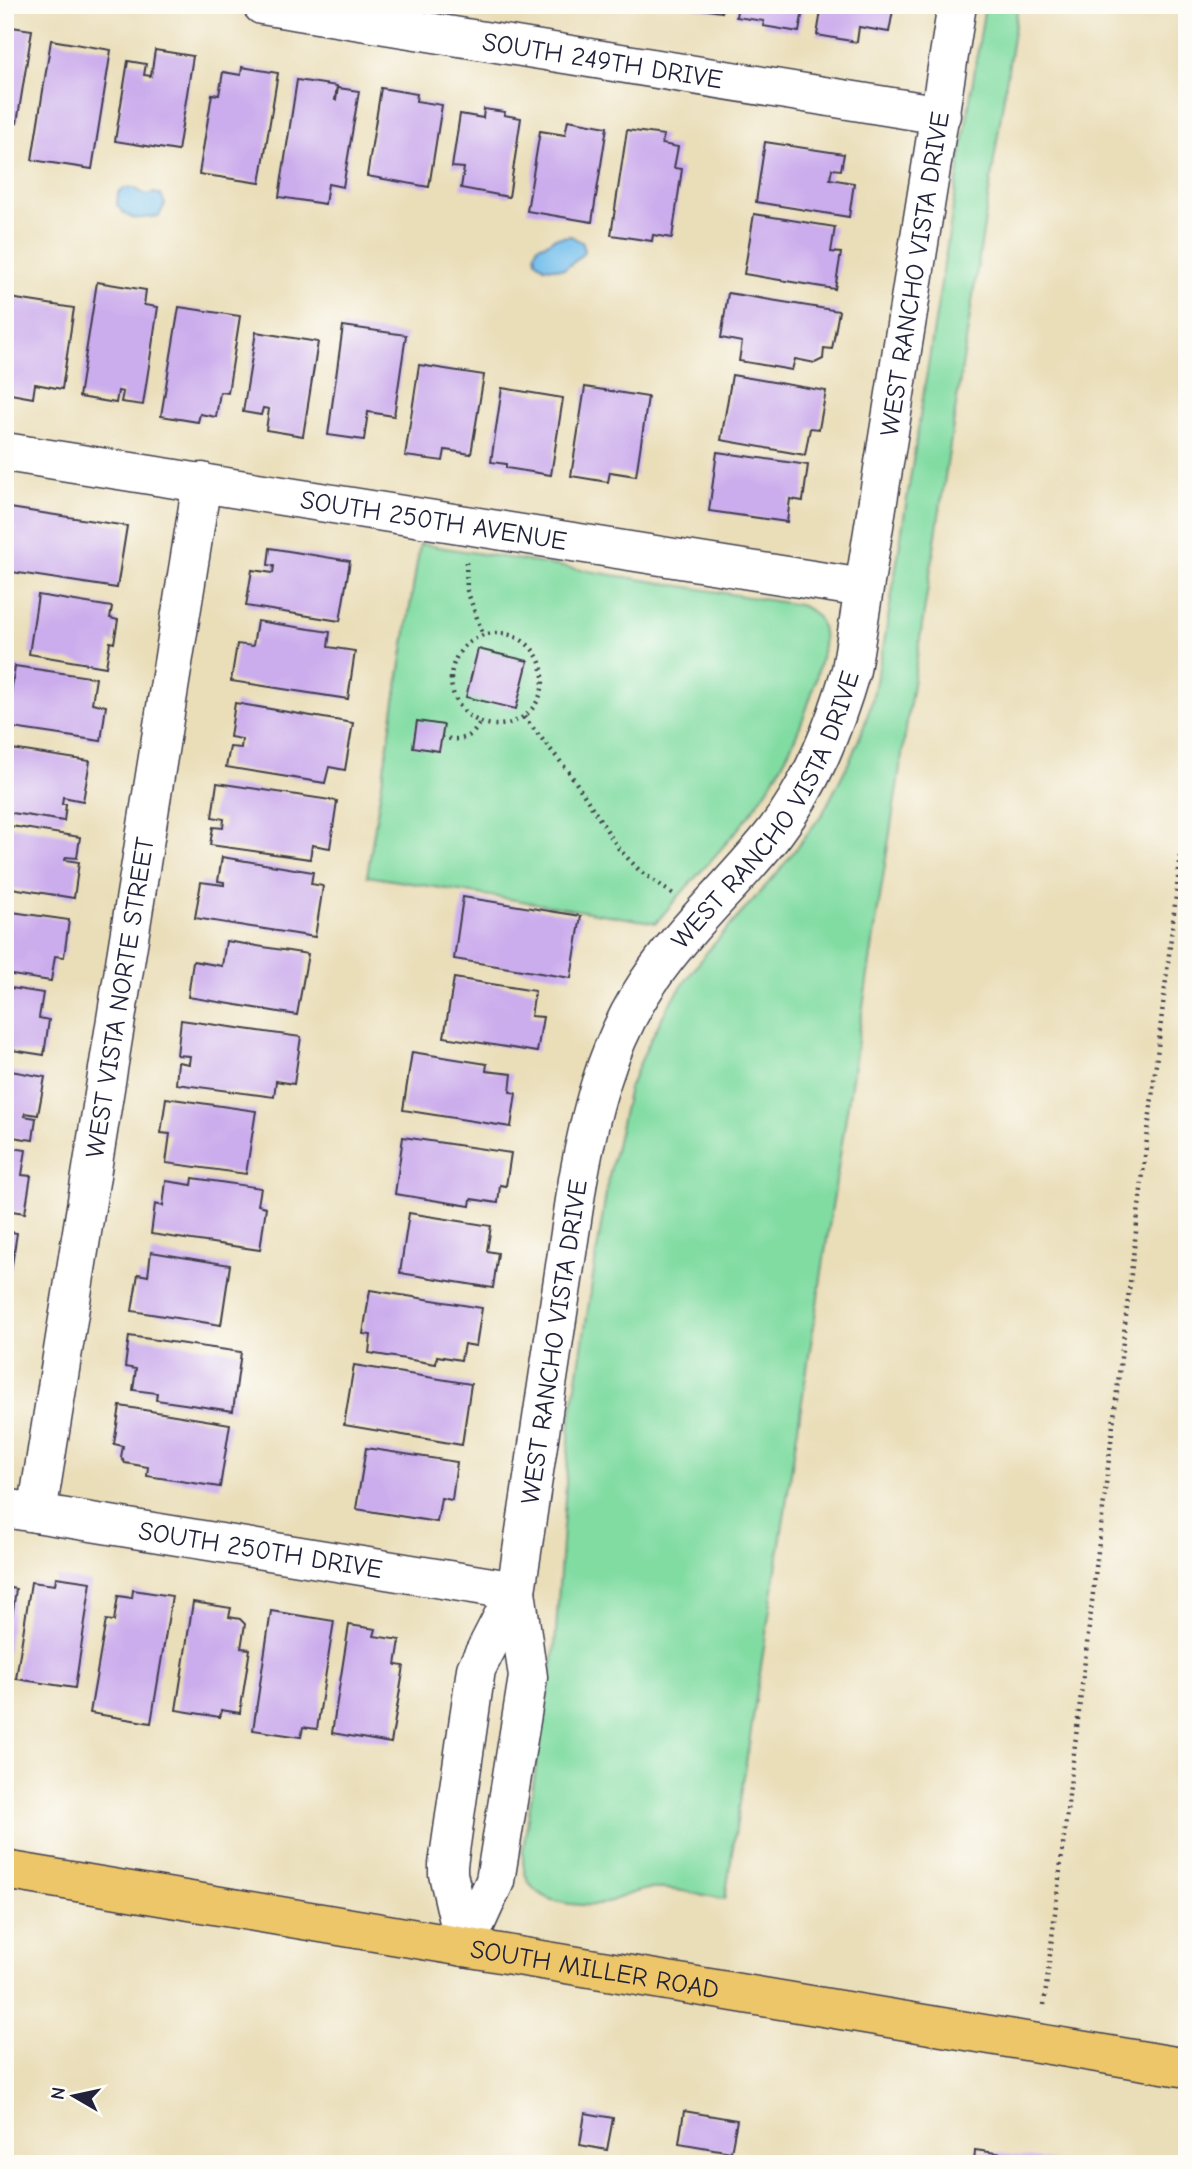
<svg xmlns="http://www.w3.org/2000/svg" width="1192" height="2169" viewBox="0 0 1192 2169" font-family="'Comic Neue',sans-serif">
<rect width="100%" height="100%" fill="#fdfcf7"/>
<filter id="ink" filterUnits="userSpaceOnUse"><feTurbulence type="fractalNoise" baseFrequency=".0143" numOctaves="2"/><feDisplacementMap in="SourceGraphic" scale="14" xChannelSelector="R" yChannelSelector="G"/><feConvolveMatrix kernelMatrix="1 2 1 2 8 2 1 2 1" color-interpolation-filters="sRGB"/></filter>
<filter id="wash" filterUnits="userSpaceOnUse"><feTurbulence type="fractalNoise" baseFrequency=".00686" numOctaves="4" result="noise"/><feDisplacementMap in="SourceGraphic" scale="28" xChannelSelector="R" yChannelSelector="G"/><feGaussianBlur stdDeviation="1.57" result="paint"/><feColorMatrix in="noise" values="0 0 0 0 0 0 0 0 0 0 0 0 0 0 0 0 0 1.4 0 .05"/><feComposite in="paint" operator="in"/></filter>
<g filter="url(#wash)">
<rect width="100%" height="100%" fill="#eadeb9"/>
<!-- green -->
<path fill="#81dca2" stroke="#527f6e" stroke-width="2" d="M985 5H1018L725 1899C701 1895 674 1887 649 1889 631 1891 615 1901 597 1905 588 1906 579 1905 570 1904 537 1899 521 1885 523 1850L555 1646 570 1424 608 1181 629 1088 647 1047 667 1008 687 979 707 952 778 872 823 813 851 758 863 729 871 704 884 644Z
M420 544 799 605C827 614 826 638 820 662 810 708 792 751 766 791 735 839 692 878 656 923L367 876Z"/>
<!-- water -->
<path fill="#74bfed" stroke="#4b7094" stroke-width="2" d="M125 188H134L146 195 155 193 161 195 165 204 159 216C138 218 131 224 117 205L118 193Z
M571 236 583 243 584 252C581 257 569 266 564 269L544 267 536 260 535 253 538 246 547 243 554 238Z"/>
<g id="blocks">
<!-- building -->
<path fill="#cbacec" d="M694 5H723L722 12 694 8Z
M738 5H804L799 32 763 26 764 21 736 17Z
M822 5H894L889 32 859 27 857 42 817 35Z
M5 26 32 30 17 123 5 121Z
M51 40 111 50 92 169 32 160Z
M155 50 193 56 178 151 115 141 128 61 146 64 144 75 151 76Z
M242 67 278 73 260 183 199 174 212 94 219 95 223 72 241 75Z
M297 80 337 86 335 100H336L338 88 359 91 343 187 328 184 325 204 279 197Z
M381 88 417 94 416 101 442 105 429 187 367 176Z
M484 109 505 112 504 115 521 118 509 197 461 188 464 168 452 167 460 114 483 118Z
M568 120 607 127 592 222 527 211 540 131 565 135Z
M627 130 664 135 662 144 678 147 674 168 682 169 672 238 653 235 652 241 611 235Z
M765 142 844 154 841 170 832 169 830 179 854 183 849 217 756 202Z
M754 214 835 227 831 252 841 253 835 289 744 274Z
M97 282 146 290 144 305 158 307 143 405 121 402 123 392 118 391 116 403 79 397Z
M728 293 839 311 832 349 824 348 823 359 815 363 795 359 792 370 739 361 742 342 721 338Z
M10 298 74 308 62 389 35 384 33 398 5 393V330Z
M179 307 240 316 228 393 220 392 216 417 200 414 198 422 161 416Z
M343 326 406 335 394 416 368 412 364 440 328 435Z
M256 332 318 342 303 436 266 430 269 409 263 408 261 415 243 412Z
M419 365 484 375 471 454 445 450 443 461 405 456Z
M732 375 826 391 819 429 810 428 805 455 721 440Z
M585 387 648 397 636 476 610 472 608 482 571 476Z
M502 388 563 398 551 475 506 468V464L491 462Z
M717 452 808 465 803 501 790 499 787 522 709 511Z
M10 508 127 526 117 588 5 571V541Z
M270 548 350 561 340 621 246 606 252 570 273 573 274 566 268 565Z
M38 595 112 607 110 618 118 620 114 643 110 642 106 667 29 654Z
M257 621 330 632 328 647 355 651 348 699 231 681 237 644 253 646Z
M478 649 528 661 516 709 466 697Z
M15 666 96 678 92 703 106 706 101 741 6 727Z
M235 703 353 723 345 770 329 767 325 783 226 767 230 747 241 748 242 739 230 737Z
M417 721 444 725 439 751 413 747Z
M5 748 90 761 83 801 63 797 62 804H66L64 821 5 812Z
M217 783 337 801 330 848 312 845 310 859 210 845 213 827 223 828 224 819 212 817Z
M5 825 80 837 77 858 66 857 65 860 79 862 74 898 5 887Z
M222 857 313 872 311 884 323 886 315 937 195 918 201 882 224 885V882L218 881Z
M463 897 581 916 571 978 454 959Z
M5 911 69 920 64 957 55 956 51 981 5 974Z
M226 941 308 954 297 1015 188 997 193 961 222 966Z
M454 978 535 991 531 1016 543 1017 537 1052 444 1037Z
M5 987 43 993 39 1018 49 1020 44 1055 5 1049Z
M181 1020 301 1037 294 1084 276 1081 274 1097 176 1084 178 1062 189 1064 190 1056 177 1055Z
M412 1052 487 1064 486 1071 512 1074 510 1092 516 1093 511 1127 403 1110Z
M5 1070 45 1077 38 1115 25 1113 24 1116 36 1118 33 1140 5 1136Z
M166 1098 256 1111 246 1174 166 1163 170 1134 161 1133Z
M403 1137 511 1153 506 1186 500 1185 498 1203 471 1199 470 1206 395 1194Z
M5 1147 26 1150 22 1175 31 1176 25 1213 5 1210Z
M193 1178 261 1188 258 1205 266 1207 260 1250 151 1234 155 1204 163 1206 166 1181 192 1185Z
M409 1213 491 1226 487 1251 498 1253 493 1288 400 1273Z
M5 1231 17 1233 11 1271 5 1270Z
M151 1252 230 1265 221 1325 132 1311 138 1274 148 1276Z
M370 1290 482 1308 476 1346 464 1344 461 1360 437 1356 436 1364 369 1353 371 1335 363 1334Z
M129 1336 241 1352 233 1411 156 1400 157 1393 133 1390 136 1369 125 1367Z
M354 1365 471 1384 462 1445 344 1425Z
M120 1406 230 1424 220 1487 147 1476 148 1467 125 1463 121 1457 123 1446 114 1444Z
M366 1448 457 1462 452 1500 441 1498 437 1522 356 1509Z
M56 1577 91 1582 75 1688 16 1679 31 1582 55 1585Z
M5 1587 16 1589 7 1653 5 1652Z
M133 1590 172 1596 151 1723 90 1713 106 1620 114 1621 118 1596 132 1598Z
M193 1602 231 1608 229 1617 240 1619 245 1624 241 1648 250 1649 240 1713 221 1710 220 1717 176 1710Z
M271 1611 334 1621 317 1729 303 1727 301 1737 253 1730Z
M349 1625 376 1629 374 1636 400 1640 396 1665 404 1666 391 1743 332 1733Z
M684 2111 737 2120 731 2152 679 2143Z
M585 2113 613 2118 607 2150 580 2145Z
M975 2150 1053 2161 1052 2164H974Z"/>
</g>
</g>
<g filter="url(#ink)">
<use href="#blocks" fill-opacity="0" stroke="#403e4e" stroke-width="2"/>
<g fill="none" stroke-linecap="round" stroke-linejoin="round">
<!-- minor casing -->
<g stroke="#403e4e" stroke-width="41">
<g id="minor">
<path id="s1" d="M262 5 941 115"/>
<path id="s2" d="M5 452 863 588"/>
<path id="s3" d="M5 1508 516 1591"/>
<path id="s4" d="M37 1513 202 482"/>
<path id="s5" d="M465 1947 495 1881 528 1677 516 1591 578 1180C590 1114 605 1053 640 995 677 934 731 888 775 832 812 784 834 728 851 670L957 5"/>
<path d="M465 1947 448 1874V1865L476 1669 516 1591"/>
</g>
</g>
<!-- major casing -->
<g stroke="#403e4e" stroke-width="41">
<g id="major">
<path id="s6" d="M5 1870 1187 2068"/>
</g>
</g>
<!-- path -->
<path stroke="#403e4e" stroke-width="4.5" stroke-dasharray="2 5" stroke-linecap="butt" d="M466 562 467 590 483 635
M451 679a46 46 0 1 1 92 0a46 46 0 1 1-92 0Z
M524 717 569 772 619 849 640 871 673 894
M441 738C460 740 471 741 480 722
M1044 2005 1187 803"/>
<!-- minor -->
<use href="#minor" stroke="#fff" stroke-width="38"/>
<!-- major -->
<use href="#major" stroke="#ecc669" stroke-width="38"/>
</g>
</g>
<g text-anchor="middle" stroke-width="5" stroke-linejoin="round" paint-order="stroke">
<!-- street labels -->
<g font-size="26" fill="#22223b" stroke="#fdfcf7">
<text dy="9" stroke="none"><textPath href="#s1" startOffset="345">SOUTH 249TH DRIVE</textPath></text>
<text dy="9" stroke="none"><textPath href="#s5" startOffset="1771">WEST RANCHO VISTA DRIVE</textPath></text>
<text dy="9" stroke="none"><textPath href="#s2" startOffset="434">SOUTH 250TH AVENUE</textPath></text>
<text dy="9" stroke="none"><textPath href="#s5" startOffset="1204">WEST RANCHO VISTA DRIVE</textPath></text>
<text dy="9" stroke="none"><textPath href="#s4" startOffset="522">WEST VISTA NORTE STREET</textPath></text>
<text dy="9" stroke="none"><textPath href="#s5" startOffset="618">WEST RANCHO VISTA DRIVE</textPath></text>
<text dy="9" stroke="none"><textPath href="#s3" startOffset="259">SOUTH 250TH DRIVE</textPath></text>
<text dy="9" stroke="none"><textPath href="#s6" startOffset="598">SOUTH MILLER ROAD</textPath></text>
</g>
</g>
<!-- margin -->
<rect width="1192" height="2169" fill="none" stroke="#fdfcf7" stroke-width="28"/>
<!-- north arrow -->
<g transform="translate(74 2096) rotate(279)" stroke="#fdfcf7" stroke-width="5" paint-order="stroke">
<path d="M0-5L12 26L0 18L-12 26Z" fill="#22223b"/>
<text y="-10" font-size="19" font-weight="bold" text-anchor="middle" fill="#22223b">N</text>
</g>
</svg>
